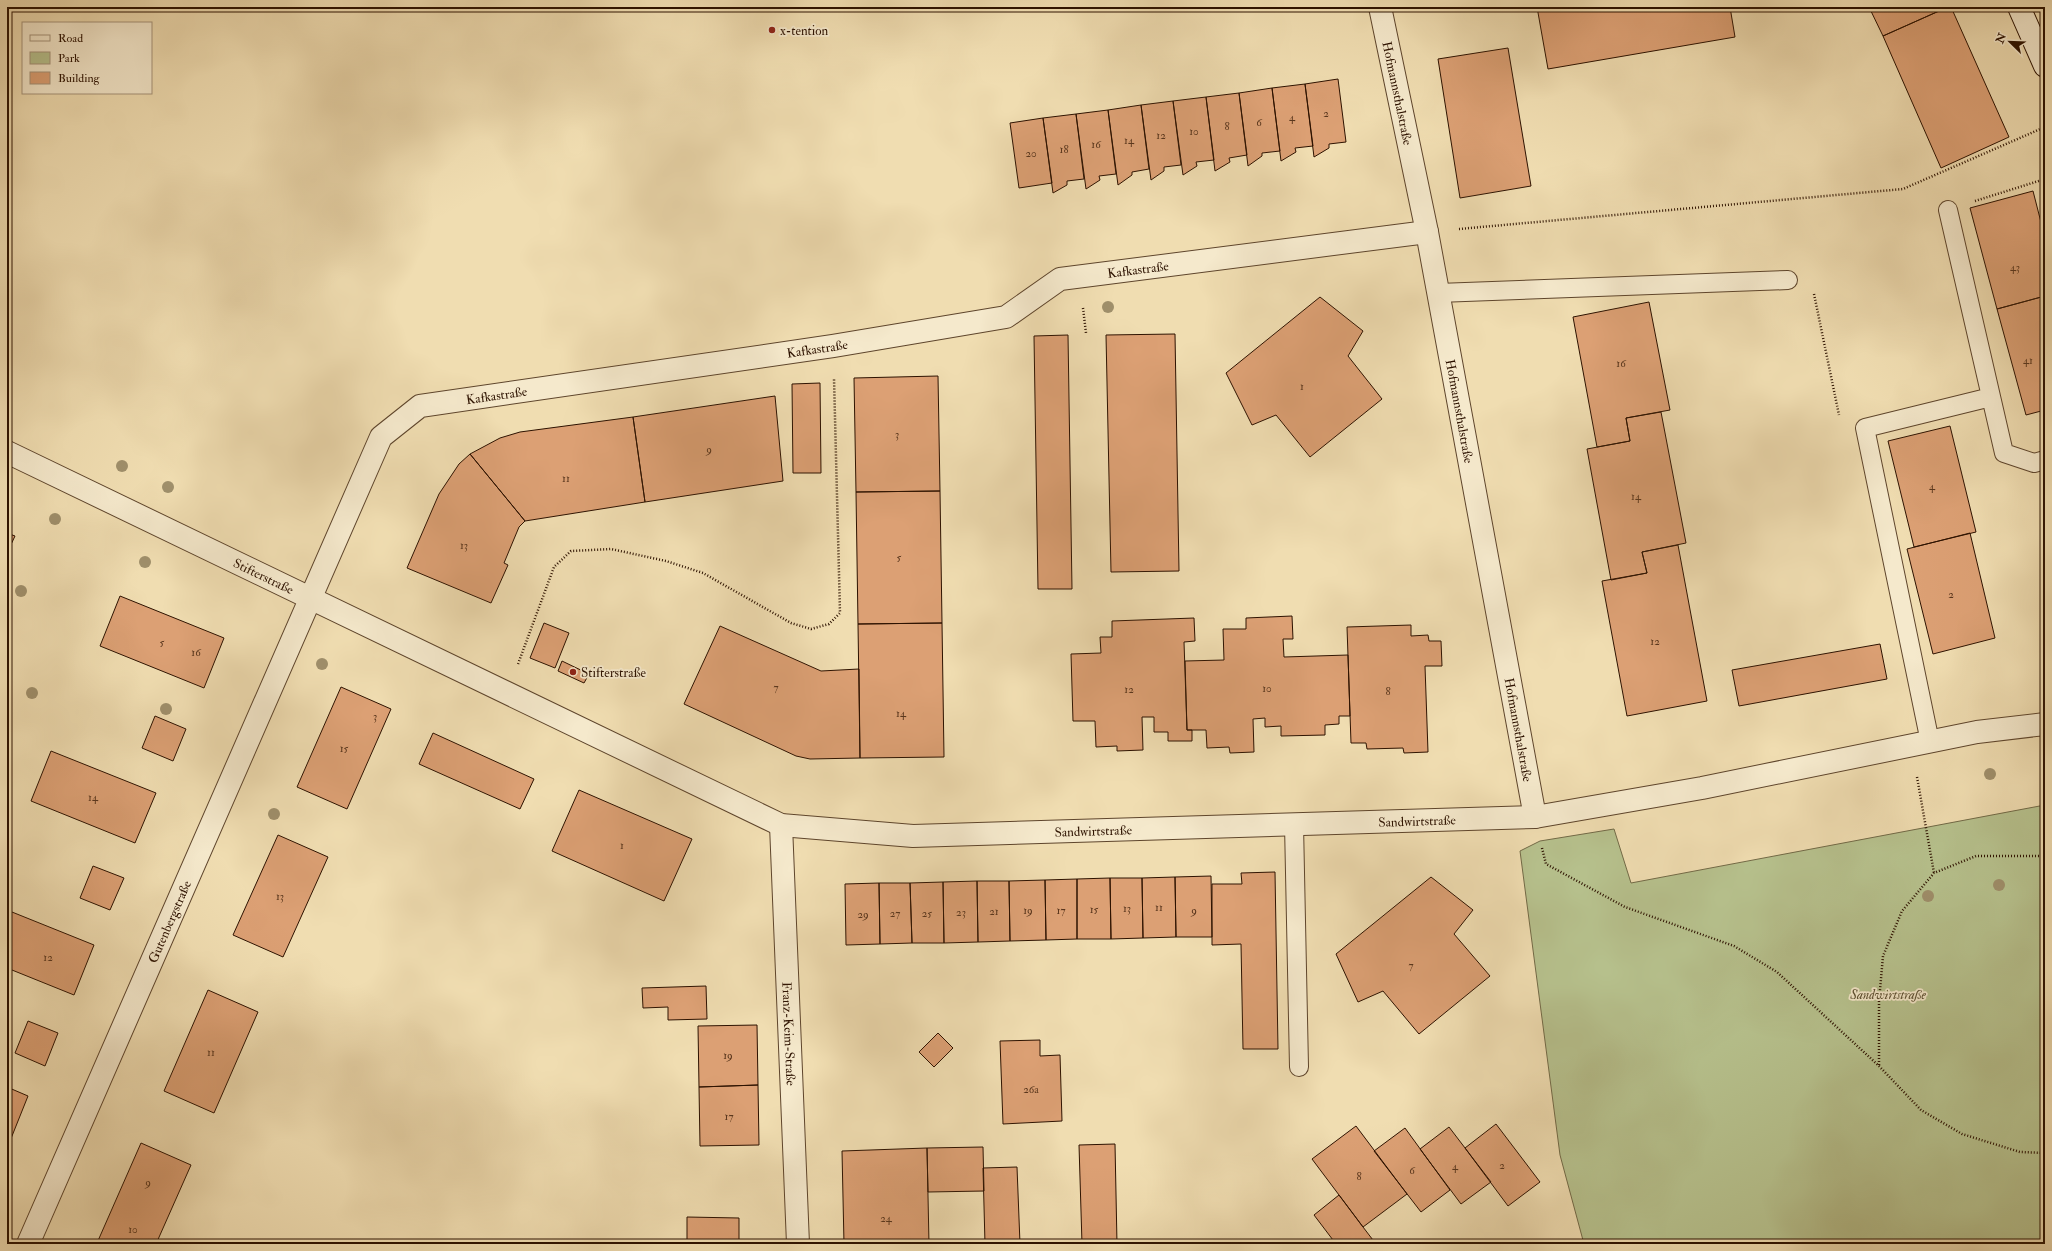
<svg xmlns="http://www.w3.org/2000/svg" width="2052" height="1251" viewBox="0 0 2052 1251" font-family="'IM FELL Double Pica',serif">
<rect width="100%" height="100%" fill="#f0ddb1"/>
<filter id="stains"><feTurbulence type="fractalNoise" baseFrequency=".005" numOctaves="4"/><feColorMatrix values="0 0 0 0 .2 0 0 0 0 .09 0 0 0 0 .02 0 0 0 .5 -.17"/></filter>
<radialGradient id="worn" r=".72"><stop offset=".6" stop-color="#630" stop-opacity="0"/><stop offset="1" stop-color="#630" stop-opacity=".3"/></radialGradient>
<!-- green -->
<path fill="#b7c28e" stroke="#726a47" d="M2045 805V1244H1584L1560 1155 1520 851 1540 841 1614 829 1631 883Z"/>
<!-- building -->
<path fill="#dca074" stroke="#2d1200" d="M1537 7H1730L1735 37 1548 69Z
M1869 7H1948L1883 36Z
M1948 7H1951L2009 137 1941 168 1883 36Z
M1508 48 1531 186 1460 198 1438 59Z
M1338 79 1346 142 1329 144V148L1314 157 1305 84Z
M1305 84 1313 146 1295 148 1296 152 1281 161 1272 88Z
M1272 88 1280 151 1262 153V156L1248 166 1239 93Z
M1239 93 1247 155 1229 158 1230 162 1215 171 1206 97Z
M1206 97 1214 160 1196 162 1197 166 1183 175 1173 101Z
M1173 101 1181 165 1164 167V171L1151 180 1141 105Z
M1141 105 1149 169 1132 172V175L1118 185 1108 110Z
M1108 110 1116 174 1099 176 1100 180 1086 189 1076 114Z
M1076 114 1084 179 1067 181V185L1053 193 1043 118Z
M1043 118 1052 183 1019 188 1010 123Z
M2033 191 2045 238V296L1997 309 1970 208Z
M2045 296V410L2026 415 1997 309Z
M1320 297 1363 331 1348 356 1382 399 1310 457 1276 415 1252 425 1226 373Z
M1649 302 1670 410 1626 418 1630 441 1597 447 1573 317Z
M1175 334 1179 571 1111 572 1106 335Z
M1068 335 1072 589H1038L1034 336Z
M938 376 940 491 856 492 854 378Z
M820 383 821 473H793L792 384Z
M775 396 783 481 645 502 633 417Z
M1661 412 1686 543 1642 552 1647 573 1611 580 1587 449 1630 441 1626 418Z
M633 417 645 502 525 521 470 454 500 438 520 432Z
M1950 426 1976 532 1914 547 1888 441Z
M470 454 525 521 519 527 504 563 508 565 491 603 407 568 439 494 459 464Z
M940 491 942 623 858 624 856 492Z
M7 533 15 536 7 553Z
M1970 533 1995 638 1933 654 1907 549Z
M1678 545 1707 701 1627 716 1602 581 1647 573 1642 552Z
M120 596 224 638 204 688 100 646Z
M1292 616 1293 639H1283L1284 657 1348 655 1350 716H1339V724L1325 725V735L1281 736V726L1265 727V718L1253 719 1254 752 1230 753 1229 747 1207 748 1206 730H1187L1185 661 1224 660 1223 629H1246V618Z
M1194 618 1195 641 1184 642 1187 730H1192V741H1168V732H1154V717H1142L1143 750 1117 751V746L1096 747 1095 721H1073L1071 654 1101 653 1100 637H1112V621Z
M544 623 569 633 555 668 530 658Z
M942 623 944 757 860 758 858 624Z
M1411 625V636L1428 635 1429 641H1441L1442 666H1425L1428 752 1404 753 1403 748 1367 749 1366 743H1351L1347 627Z
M720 626 821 671 859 669 860 758 810 759 796 756 684 704Z
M1880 644 1887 679 1739 706 1732 670Z
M562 661 589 674 584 683 558 671Z
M341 687 391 709 347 809 297 787Z
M155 716 186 729 173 761 142 748Z
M433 733 534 779 520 809 419 764Z
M51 751 156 793 135 843 31 801Z
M579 790 692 839 664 901 552 851Z
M278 835 328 857 283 957 233 935Z
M93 866 124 878 110 910 80 898Z
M1275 872 1278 1049H1243L1241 944 1212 945V884H1242L1241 873Z
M1211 876 1212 937H1176L1175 877Z
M1175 877 1176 937 1143 938 1142 878Z
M1431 877 1473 910 1454 934 1490 976 1419 1034 1383 991 1358 1002 1336 954Z
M1110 878H1142L1143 938 1111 939Z
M1110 878 1111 939H1077V879Z
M1077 879V939L1046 940 1045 880Z
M1045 880 1046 940 1010 941 1009 881Z
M977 881H1009L1010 941 978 942Z
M977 881 978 942 944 943 943 882Z
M943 882 944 943H912L910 883Z
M879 883H910L912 943 880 944Z
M879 883 880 944 846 945 845 884Z
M7 910 94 945 74 995 7 968Z
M706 986 707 1019 668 1020V1007L643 1008 642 988Z
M208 990 258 1012 214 1113 164 1091Z
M28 1021 58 1033 45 1066 15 1053Z
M757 1025 758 1085 699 1087 698 1026Z
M938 1033 953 1048 934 1067 919 1052Z
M1040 1040V1056L1060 1055 1062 1121 1003 1124 1000 1041Z
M758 1085 759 1145 700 1146 699 1087Z
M7 1087 28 1096 8 1146H7Z
M1496 1124 1540 1182 1508 1206 1465 1148Z
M1356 1126 1407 1194 1363 1227 1312 1159Z
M1449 1127 1491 1182 1461 1204 1420 1149Z
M1405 1128 1450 1190 1421 1212 1374 1151Z
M141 1143 191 1165 156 1244H99L97 1243Z
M1115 1144 1117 1244H1082L1079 1145Z
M983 1147 984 1191 928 1192 927 1148Z
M927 1148 929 1244H844L842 1151Z
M1017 1167 1020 1244H985L983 1168Z
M1339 1195 1363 1227 1376 1244H1336L1314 1215Z
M687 1217 739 1218V1244H687Z"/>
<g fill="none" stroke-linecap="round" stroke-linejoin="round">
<!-- lane casing -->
<g stroke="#5e452c" stroke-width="20">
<path id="lane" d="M1948 210 2004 453 2034 463 2045 460
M1438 293 1788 280
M1930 742 1865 428 1991 397
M1294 824 1299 1067"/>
</g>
<!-- street casing -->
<g stroke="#5e452c" stroke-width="24">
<g id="street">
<path id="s1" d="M1380 7 1427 232 1535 817"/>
<path id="s2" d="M7 452 781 825 913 836 1535 817 1702 788 1977 732 2045 724"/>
<path id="s3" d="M781 825 798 1244"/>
<path id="s4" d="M28 1244 381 437 420 406 833 346 1006 317 1060 279 1427 232"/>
</g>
</g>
<!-- secondary casing -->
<g stroke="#2d1200" stroke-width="24">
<path id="secondary" d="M2019 7 2045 66"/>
</g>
<!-- path -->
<path stroke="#2d1200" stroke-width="2.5" stroke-dasharray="1 2" stroke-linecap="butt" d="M1975 201 2045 179
M1459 229 1903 189 2045 127
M1814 294 1839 415
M1083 308 1086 333
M518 664 554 567 571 551 611 549 666 561 703 573 791 623 811 629 829 624 840 613 834 378
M1917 777 1934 873
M1542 848 1546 864 1625 907 1734 946 1777 972 1879 1066 1921 1110 1962 1134 2020 1152 2045 1153
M1879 1065V1001L1883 956 1902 911 1934 873 1976 856H2045"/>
<!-- lane -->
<use href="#lane" stroke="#f5e9cc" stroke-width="18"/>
<!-- street -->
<use href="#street" stroke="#f5e9cc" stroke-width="22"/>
<!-- secondary -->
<use href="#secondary" stroke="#f5e9cc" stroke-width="22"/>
</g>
<!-- trees -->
<g fill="#9f8f6b">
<circle cx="1108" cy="307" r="6"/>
<circle cx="122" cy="466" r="6"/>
<circle cx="168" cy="487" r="6"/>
<circle cx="55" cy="519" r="6"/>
<circle cx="145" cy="562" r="6"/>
<circle cx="21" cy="591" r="6"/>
<circle cx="322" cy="664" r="6"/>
<circle cx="32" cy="693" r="6"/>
<circle cx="166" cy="709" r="6"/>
<circle cx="1990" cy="774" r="6"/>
<circle cx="274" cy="814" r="6"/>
<circle cx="1999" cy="885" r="6"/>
<circle cx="1928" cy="896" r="6"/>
</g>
<!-- markers -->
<g fill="#8f2418" stroke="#f5e9cc" stroke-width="1.5">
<circle cx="772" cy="30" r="4"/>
<circle cx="573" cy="672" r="4"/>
</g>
<g text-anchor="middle" stroke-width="3.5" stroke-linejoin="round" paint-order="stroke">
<!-- number labels -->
<g font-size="11" fill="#59361d">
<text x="1326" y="117">2</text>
<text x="1292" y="121">4</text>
<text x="1259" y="126">6</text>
<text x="1227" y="130">8</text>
<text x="1194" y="135">10</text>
<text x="1161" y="139">12</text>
<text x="1129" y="144">14</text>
<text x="1096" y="148">16</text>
<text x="1064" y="153">18</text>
<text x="1031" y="157">20</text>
<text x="2015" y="271">43</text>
<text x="2028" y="364">41</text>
<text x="1621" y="367">16</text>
<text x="1302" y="390">1</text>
<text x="897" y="438">3</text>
<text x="709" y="453">9</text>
<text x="566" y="482">11</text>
<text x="1932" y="490">4</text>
<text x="1636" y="500">14</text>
<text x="464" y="549">13</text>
<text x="899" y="561">5</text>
<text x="1951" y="598">2</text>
<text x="1655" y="645">12</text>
<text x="162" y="646">5</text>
<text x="196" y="656">16</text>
<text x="776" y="691">7</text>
<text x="1267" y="692">10</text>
<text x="1129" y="693">12</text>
<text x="1388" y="695">8</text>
<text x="901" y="717">14</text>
<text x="375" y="720">3</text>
<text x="344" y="752">15</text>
<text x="93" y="801">14</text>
<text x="622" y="849">1</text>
<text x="280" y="900">13</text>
<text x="1159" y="911">11</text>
<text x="1127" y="912">13</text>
<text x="1094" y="913">15</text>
<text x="1028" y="914">19</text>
<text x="1061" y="914">17</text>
<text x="1194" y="914">9</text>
<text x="994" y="915">21</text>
<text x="961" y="916">23</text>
<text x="895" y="917">27</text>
<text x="927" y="917">25</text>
<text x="863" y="918">29</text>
<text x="48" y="961">12</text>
<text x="1411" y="969">7</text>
<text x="211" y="1056">11</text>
<text x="728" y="1059">19</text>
<text x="1031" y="1093">26a</text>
<text x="729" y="1120">17</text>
<text x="1502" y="1169">2</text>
<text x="1455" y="1170">4</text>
<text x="1412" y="1174">6</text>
<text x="1359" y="1180">8</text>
<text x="148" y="1186">9</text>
<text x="886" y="1222">24</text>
<text x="133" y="1233">10</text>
</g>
<!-- poi labels -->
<g font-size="13" fill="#2d1200" stroke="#f5e9cc" text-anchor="start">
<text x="780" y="35">x-tention</text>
<text x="581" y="677">Stifterstraße</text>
</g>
<!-- street labels -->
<g font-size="13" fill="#2d1200" stroke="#f5e9cc">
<text dy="5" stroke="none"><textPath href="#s1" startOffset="88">Hofmannsthalstraße</textPath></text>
<text dy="5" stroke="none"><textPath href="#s4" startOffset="1668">Kafkastraße</textPath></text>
<text dy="5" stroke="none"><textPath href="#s4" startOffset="1332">Kafkastraße</textPath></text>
<text dy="5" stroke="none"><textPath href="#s4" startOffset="1008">Kafkastraße</textPath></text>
<text dy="5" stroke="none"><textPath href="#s1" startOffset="412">Hofmannsthalstraße</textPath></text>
<text dy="5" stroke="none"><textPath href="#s2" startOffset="285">Stifterstraße</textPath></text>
<text dy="5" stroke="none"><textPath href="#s1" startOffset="736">Hofmannsthalstraße</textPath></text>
<text dy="5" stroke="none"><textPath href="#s2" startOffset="1496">Sandwirtstraße</textPath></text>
<text dy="5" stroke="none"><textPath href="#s2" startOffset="1172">Sandwirtstraße</textPath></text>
<text dy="5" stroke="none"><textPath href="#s4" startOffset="352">Gutenbergstraße</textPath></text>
<text dy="5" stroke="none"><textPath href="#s3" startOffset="209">Franz-Keim-Straße</textPath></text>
</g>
<!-- park labels -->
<g font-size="13" font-style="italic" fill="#5d5032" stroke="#f5e9cc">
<text x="1888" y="999">Sandwirtstraße</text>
</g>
</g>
<!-- margin -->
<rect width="2052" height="1251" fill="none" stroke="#f0ddb1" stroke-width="24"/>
<rect x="8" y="8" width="2036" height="1235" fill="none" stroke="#2d1200" stroke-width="2"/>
<rect x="12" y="12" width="2028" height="1227" fill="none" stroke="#2d1200"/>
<!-- legend -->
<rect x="22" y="22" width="130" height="72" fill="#f5e9cc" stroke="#a5937a"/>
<rect x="30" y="35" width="20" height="6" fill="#f5e9cc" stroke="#a5937a"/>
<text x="58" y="42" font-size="12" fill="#2d1200">Road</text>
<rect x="30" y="52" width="20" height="12" fill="#b7c28e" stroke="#a5937a"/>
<text x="58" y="62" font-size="12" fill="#2d1200">Park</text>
<rect x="30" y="72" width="20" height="12" fill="#dca074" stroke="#a5937a"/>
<text x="58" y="82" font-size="12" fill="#2d1200">Building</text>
<!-- north arrow -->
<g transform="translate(2010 42) rotate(293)" stroke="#f5e9cc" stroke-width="3" paint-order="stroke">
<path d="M0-3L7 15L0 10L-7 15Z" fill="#2d1200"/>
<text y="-6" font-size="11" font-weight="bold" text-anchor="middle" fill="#2d1200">N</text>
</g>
<rect width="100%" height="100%" filter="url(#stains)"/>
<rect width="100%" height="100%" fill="url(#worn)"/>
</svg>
